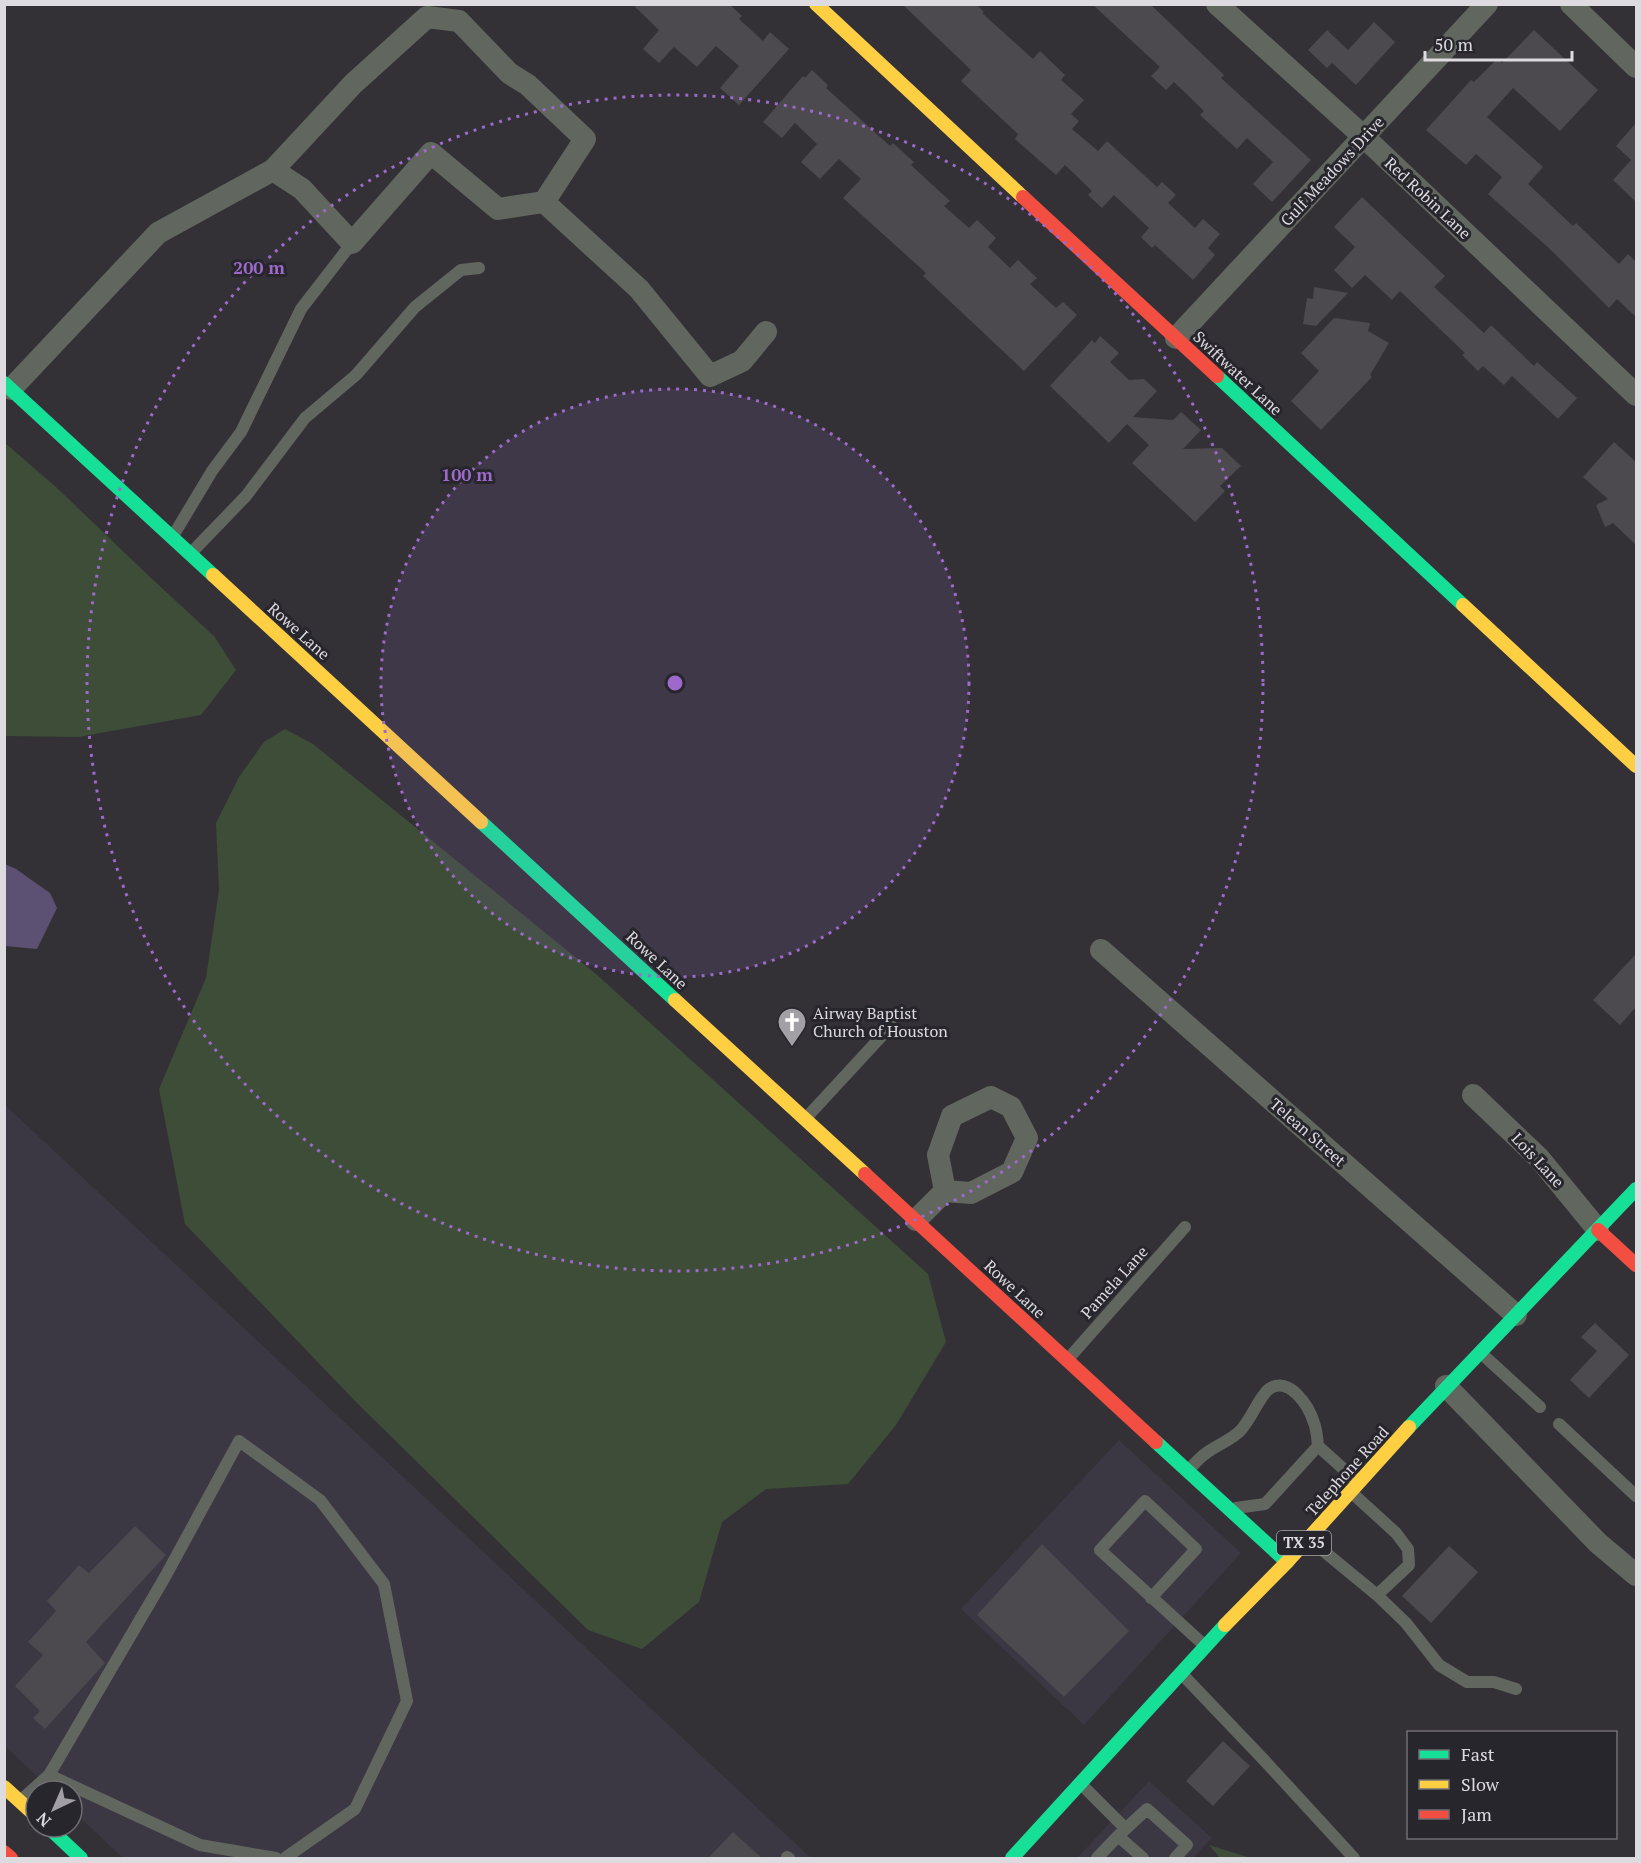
<svg xmlns="http://www.w3.org/2000/svg" width="1641" height="1863" viewBox="0 0 1641 1863" font-family="'PT Serif',serif">
<rect width="100%" height="100%" fill="#333136"/>
<!-- built -->
<path fill="#3b3743" d="M4 1104 811 1858H123L72 1810V1791H52L5 1746Z
M1119 1440 1241 1553 1084 1725 961 1609Z
M1149 1781 1212 1838 1193 1858H1077Z"/>
<!-- green -->
<path fill="#3d4d38" d="M5 443 56 487 151 578 214 636 236 670 201 715 78 737 5 736Z
M285 729 313 744 596 974 928 1274 946 1342 896 1425 848 1484 766 1489 722 1522 699 1602 642 1649 588 1630 357 1403 185 1224 159 1089 206 978 219 890 216 823 239 777 264 742Z
M1209 1845 1251 1858H1220Z"/>
<!-- water -->
<path fill="#5c5172" d="M5 864 16 869 50 893 57 908 37 949 5 946Z"/>
<!-- building -->
<path fill="#4c4a4e" d="M632 4H729L742 16 739 19 763 41 770 32 789 49 739 105 720 88 739 66 716 46 697 67 674 47 659 63 643 49 659 30Z
M902 4H976L984 12 982 13 1033 59 1040 51 1065 75 1061 80 1084 100 1071 114 1079 121 1072 129 1098 151 1107 141 1157 187 1162 182 1176 195 1168 203 1195 228 1203 219 1220 234 1208 248 1215 255 1193 280 1155 245 1152 248 1141 237 1149 228 1114 195 1102 208 1088 195 1092 191 1065 165 1056 175 1015 139 1018 134 961 81 971 70Z
M1092 4H1150L1224 75 1221 78 1311 160 1272 202 1253 184 1273 162 1247 138 1237 149 1200 115 1204 111 1174 82 1166 90 1151 76 1160 67Z
M1374 22 1395 42 1356 85 1332 63 1327 68 1308 50 1327 30 1348 50Z
M1534 30 1598 90 1560 131 1513 88 1487 117 1543 167 1528 184 1573 226 1576 223 1619 264 1628 254 1636 262V317L1617 299 1609 308 1551 250 1488 194 1502 177 1476 154 1466 165 1426 130 1471 80 1474 82 1497 59 1502 63Z
M812 70 828 85 826 88 890 146 893 143 914 162 911 165 950 201 944 206 969 228 977 220 996 238 988 247 1010 268 1018 260 1037 278 1030 284 1056 308 1063 302 1077 315 1024 371 923 276 926 273 843 198 861 179 839 159 820 179 801 162 817 144 795 123 782 138 763 122 803 76 805 78Z
M1636 123V202L1613 180 1631 160 1616 146Z
M1362 197 1445 276 1434 287 1484 333 1491 325 1534 366 1537 362 1577 398 1558 419 1512 376 1504 385 1483 366 1478 371 1462 355 1465 353 1400 291 1392 300 1365 275 1352 288 1334 270 1355 247 1334 227Z
M1314 287 1348 293 1316 326 1303 324 1307 298 1313 299Z
M1334 318 1370 323 1368 331 1389 343 1370 375 1372 377 1321 430 1291 401 1319 371 1301 353Z
M1100 336 1119 353 1110 362 1129 380 1144 379 1157 391 1133 417 1173 420 1181 412 1201 430 1183 449 1222 448 1241 466 1220 486 1225 491 1195 522 1132 463 1149 445 1127 424 1109 443 1050 386 1092 340 1095 343Z
M1614 442 1636 462V545L1613 523 1605 527 1596 505 1608 499 1583 477Z
M1636 954V1007L1620 1025 1593 1000Z
M1595 1323 1629 1355 1589 1398 1570 1380 1597 1351 1581 1337Z
M135 1526 166 1555 86 1642 105 1663 45 1729 33 1718 40 1711 15 1686 43 1655 28 1642 56 1611 47 1601 79 1565 89 1573Z
M1042 1544 1129 1631 1064 1697 977 1615Z
M1449 1546 1478 1572 1431 1623 1402 1596Z
M1223 1741 1250 1766 1213 1806 1186 1781Z
M733 1832 762 1858H708Z"/>
<g fill="none" stroke-linecap="round" stroke-linejoin="round">
<!-- lane -->
<path stroke="#61675f" stroke-width="12" d="M173 536 212 471 241 432 301 309 352 243
M191 553 246 496 305 418 356 375 415 307 461 270 479 268
M806 1118 891 1026
M1481 1353 1540 1407
M1068 1359 1185 1227
M1559 1424 1636 1496
M1188 1470C1194 1465 1199 1458 1205 1454 1216 1445 1230 1441 1240 1431 1251 1420 1260 1395 1269 1389 1289 1375 1309 1406 1314 1423 1317 1430 1317 1438 1318 1446
M1236 1508 1265 1504 1318 1446 1358 1482
M1309 1539 1377 1595 1409 1565 1408 1549 1396 1533 1351 1492
M1377 1595 1406 1623 1439 1665 1467 1682H1494L1516 1689
M1151 1598 1196 1549 1145 1501 1100 1550 1204 1645
M1181 1673 1264 1760 1354 1858
M49 1775 200 1845 276 1858
M1080 1783 1126 1829
M21 1800 49 1775 165 1577 239 1441 320 1500 384 1584 407 1701 355 1809 285 1858
M1118 1836 1143 1858
M787 1857 789 1858
M1097 1858 1118 1836 1147 1809 1187 1845 1175 1858"/>
<!-- street -->
<path stroke="#61675f" stroke-width="22" d="M1217 4 1364 137 1636 395
M1571 4 1636 67
M273 170 302 189 352 243 431 153 498 209 544 202 639 289 710 376 742 361 766 332
M1176 338 1487 4
M11 389 158 233 273 170 353 84 427 17 459 21 509 73 528 85 585 139 544 202
M1101 950 1516 1315
M1473 1095 1539 1158 1598 1230
M991 1097 1011 1107 1027 1138 1012 1172 971 1193 945 1191 938 1155 952 1116Z
M916 1220 945 1191
M1446 1386 1598 1543 1636 1575"/>
<!-- fast -->
<path stroke="#16e098" stroke-width="14" d="M1217 376 1463 605
M4 383 213 575
M481 822 675 1000
M1409 1427 1636 1189
M1156 1442 1287 1562
M48 1827 81 1858
M1012 1858 1225 1625"/>
<!-- slow -->
<path stroke="#ffcf43" stroke-width="14" d="M816 4 1023 197
M213 575 481 822
M1463 605 1636 766
M675 1000 865 1174
M1225 1625 1287 1562 1409 1427
M4 1787 36 1816"/>
<!-- jam -->
<path stroke="#f24e42" stroke-width="14" d="M1023 197 1217 376
M865 1174 1156 1442
M1598 1230 1636 1265
M4 1852 11 1858"/>
</g>
<!-- distance rings -->
<circle cx="675" cy="683" r="294" fill="#9d69cb" fill-opacity=".12"/>
<g fill="none" stroke="#9d69cb" stroke-width="3" stroke-dasharray="3 6">
<circle cx="675" cy="683" r="294"/>
<circle cx="675" cy="683" r="588"/>
</g>
<!-- icons -->
<defs>
<g id="church-pin" transform="scale(1.5)"><path d="M0 17L-7.5 6A9.5 9.5 0 1 1 7.5 6Z" fill="#a2a0a4" stroke="#28262d"/><path d="M-1.2-6h2.4v3.5h3.3v2.4h-3.3V6h-2.4V-.1h-3.3v-2.4h3.3Z" fill="#fff"/></g>
</defs>
<g fill-rule="evenodd">
<use href="#church-pin" x="792" y="1022"/>
</g>
<g text-anchor="middle" stroke-width="6" stroke-linejoin="round" paint-order="stroke">
<!-- shield labels -->
<rect fill="#28262d" stroke="#a7a5aa" stroke-width="1.5" x="1277" y="1531" width="54" height="24" rx="4.5"/>
<g font-size="15" font-weight="bold" fill="#dddbe0">
<text x="1304" y="1548">TX 35</text>
</g>
<!-- street labels -->
<g font-size="16" fill="#dddbe0" stroke="#28262d">
<text transform="translate(1332 171) rotate(-47)" y="6">Gulf Meadows Drive</text>
<text transform="translate(1428 198) rotate(43)" y="6">Red Robin Lane</text>
<text transform="translate(1238 373) rotate(43)" y="6">Swiftwater Lane</text>
<text transform="translate(299 631) rotate(42)" y="6">Rowe Lane</text>
<text transform="translate(657 960) rotate(43)" y="6">Rowe Lane</text>
<text transform="translate(1308 1132) rotate(41)" y="6">Telean Street</text>
<text transform="translate(1538 1160) rotate(47)" y="6">Lois Lane</text>
<text transform="translate(1114 1282) rotate(-48)" y="6">Pamela Lane</text>
<text transform="translate(1015 1289) rotate(43)" y="6">Rowe Lane</text>
<text transform="translate(1347 1471) rotate(-48)" y="6">Telephone Road</text>
</g>
<!-- poi labels -->
<g font-size="16" fill="#dddbe0" stroke="#28262d" text-anchor="start">
<text x="813" y="1019">Airway Baptist<tspan x="813" dy="18">Church of Houston</tspan></text>
</g>
</g>
<circle cx="675" cy="683" r="9" fill="#9d69cb" stroke="#28262d" stroke-width="3"/>
<g font-size="18" text-anchor="middle" font-weight="bold" fill="#9d69cb" stroke="#28262d" stroke-width="6" stroke-linejoin="round" paint-order="stroke">
<text x="259" y="274">200 m</text>
<text x="467" y="481">100 m</text>
</g>
<!-- border -->
<rect width="1641" height="1863" fill="none" stroke="#dddbe0" stroke-width="12"/>
<!-- legend -->
<rect x="1407" y="1731" width="210" height="108" fill="#28262d" stroke="#706e75" stroke-width="1.5"/>
<rect x="1419" y="1750" width="30" height="9" fill="#16e098" stroke="#706e75" stroke-width="1.5"/>
<text x="1461" y="1761" font-size="18" fill="#dddbe0">Fast</text>
<rect x="1419" y="1780" width="30" height="9" fill="#ffcf43" stroke="#706e75" stroke-width="1.5"/>
<text x="1461" y="1791" font-size="18" fill="#dddbe0">Slow</text>
<rect x="1419" y="1810" width="30" height="9" fill="#f24e42" stroke="#706e75" stroke-width="1.5"/>
<text x="1461" y="1821" font-size="18" fill="#dddbe0">Jam</text>
<!-- north arrow -->
<g transform="translate(54 1809) rotate(224)"><circle r="28" fill="#28262d" stroke="#706e75" stroke-width="1.5"/>
<path d="M0-4.5L10 22L0 15L-10 22Z" fill="#a2a0a4"/>
<text y="-9" font-size="16" font-weight="bold" text-anchor="middle" fill="#dddbe0">N</text>
</g>
<!-- scale -->
<path d="M1425 51v9h147v-9" fill="none" stroke="#dddbe0" stroke-width="3"/>
<text x="1434" y="51" font-size="18" fill="#dddbe0" stroke="#28262d" stroke-width="4.5" paint-order="stroke">50 m</text>
</svg>
